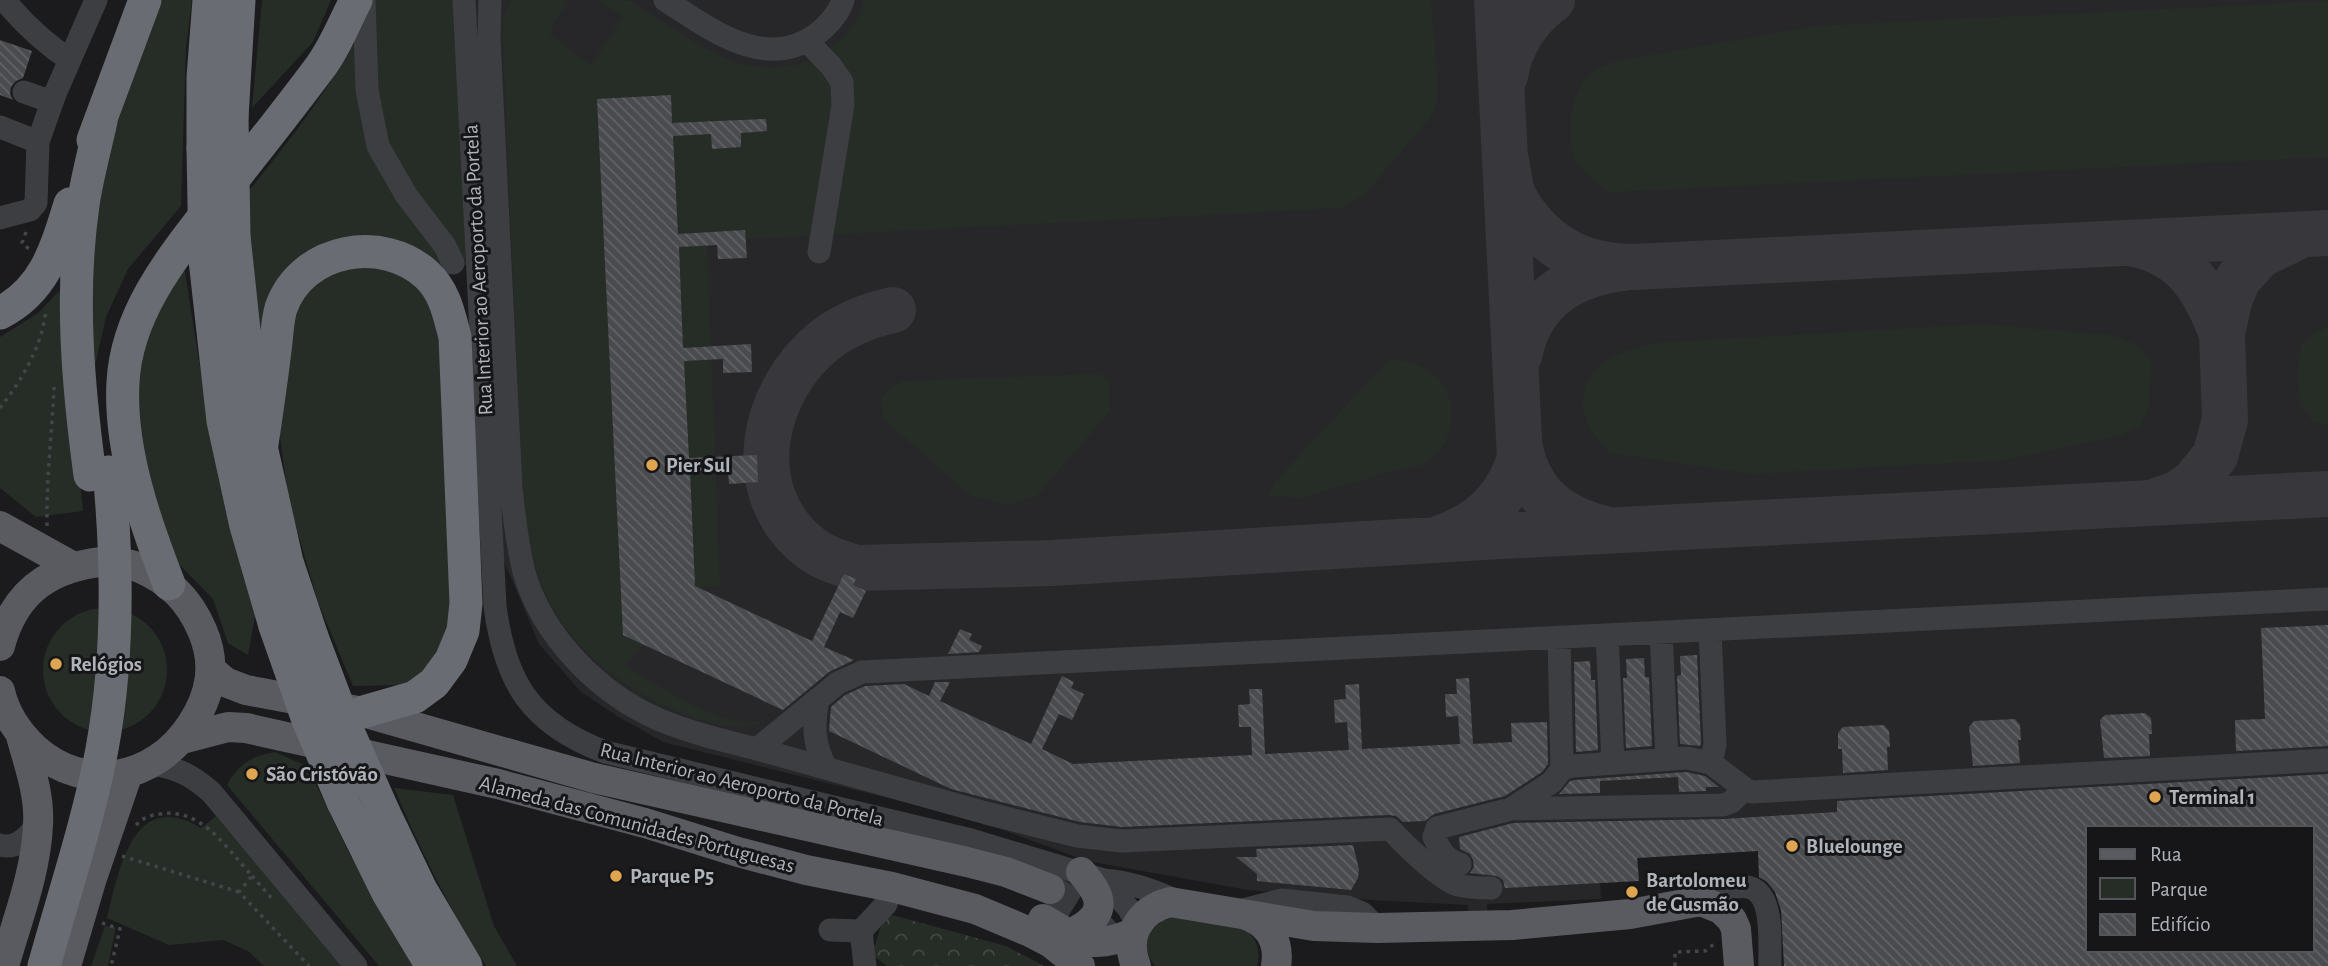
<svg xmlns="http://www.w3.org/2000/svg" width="2328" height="966" viewBox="0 0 2328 966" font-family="'Alegreya Sans',sans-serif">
<defs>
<pattern id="forest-crowns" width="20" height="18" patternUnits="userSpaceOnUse" patternTransform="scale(1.75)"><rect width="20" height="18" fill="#252d26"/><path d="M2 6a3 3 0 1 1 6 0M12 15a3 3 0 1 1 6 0" fill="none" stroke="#424944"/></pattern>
<pattern id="building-back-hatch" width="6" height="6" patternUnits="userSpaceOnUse" patternTransform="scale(1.75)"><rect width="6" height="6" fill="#4a4b4f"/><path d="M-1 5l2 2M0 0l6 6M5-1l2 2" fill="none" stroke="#626366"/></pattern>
</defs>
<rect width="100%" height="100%" fill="#1b1b1d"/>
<!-- built -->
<path fill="#27272a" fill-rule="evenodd" d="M475 0H2328V966H1792L1786 849 1638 858 1639 881 1600 883 1601 899 1487 904V917H1468V905L1371 900 1248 890 1087 861 976 820 663 742 617 716 581 692 539 644 503 559 499 522ZM2088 828H2312V950H2088Z"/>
<!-- green -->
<path fill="#252d26" d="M162 0H192L186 48 181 206 128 269 106 317 91 383V255L112 132Z
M262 0H331L313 42 252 108Z
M376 0H454L466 264 445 278 311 257 264 371 254 284 248 192C298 130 342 73 376 0Z
M513 0H562L567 3 552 26 551 36 591 65 623 17 598 0C607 0 621 0 630 1 639 5 648 13 657 18 697 43 739 76 789 66 801 64 813 61 823 54 844 39 858 24 864 0H1431L1438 86 1437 103 1430 118 1365 194 1342 208 707 241 720 586 693 589 625 666C657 685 720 727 758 722 763 721 769 717 773 715 752 737 703 723 678 712 619 688 563 643 540 580 518 522 522 448 518 386 512 264 507 142 502 20L510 3Z
M2328 1V157L1615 192H1608C1598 183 1582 173 1576 161 1563 135 1571 86 1596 69 1602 66 1610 64 1617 61L1814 26Z
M355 258 420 282 437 315 457 597 435 666 405 685 353 686 318 602 289 503 280 437 278 379 296 309 322 272Z
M184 266 212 443 255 616 248 655 228 643 213 599 169 554 144 466 136 393 150 323Z
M67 283 70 379 83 511 36 517 0 488V337L38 313Z
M1983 324 2113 335 2139 346 2152 363 2149 407 2140 426 2121 435 2006 460 1753 474 1610 453C1576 423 1570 378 1616 355 1627 350 1641 347 1652 343Z
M2328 327V426L2313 422 2300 404 2297 375 2301 346 2313 333Z
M1390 358C1405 361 1424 365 1436 376 1447 386 1452 402 1451 416 1450 448 1433 467 1400 469L1301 498 1268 496 1275 482Z
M1090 374 1102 375 1110 383V411L1037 496 1009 505 971 496 885 420C875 399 884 388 904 381Z
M43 670a62 62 0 1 1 124 0a62 62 0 1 1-124 0Z
M275 752 307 766 350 855 414 966H379L227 785C238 764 252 756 275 752Z
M394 788 453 795 494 926 517 966H486C450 910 420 849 394 788Z
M216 816 344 966H264L248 951 223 940 169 945 107 918C119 871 132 787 201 828Z
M1175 915 1239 926C1255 934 1262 948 1257 966H1155C1137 942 1151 924 1175 915Z
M105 926 116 927 108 966H91Z"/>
<!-- forest -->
<path fill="url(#forest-crowns)" d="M885 913 1006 946 1044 966H887L872 955Z"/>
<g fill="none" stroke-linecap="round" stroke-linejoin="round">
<!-- taxiway -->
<path stroke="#38383c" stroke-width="46" d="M1505 76C1510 45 1527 18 1552 0
M1506 161C1508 170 1509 180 1511 189 1516 205 1527 218 1538 230 1565 257 1595 266 1633 267L2328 233
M2134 244C2185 254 2205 289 2222 334
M893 310C869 315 845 325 825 340 762 390 740 491 808 546 822 558 840 563 857 568L1052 563 1483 537 2328 494
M1519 356C1530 300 1569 275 1623 268
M1520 448C1530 496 1560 518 1605 529
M2154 502 2177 494 2193 483 2215 456 2225 420 2222 334 2229 301 2238 279 2260 255 2297 237
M1443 537C1482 524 1508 497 1520 458L1497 0"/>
</g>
<!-- building -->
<path fill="url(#building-back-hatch)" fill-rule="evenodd" d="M0 40 32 51 23 78 16 81 11 87 10 94 13 100 0 95Z
M671 95 672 123 766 119 767 131 741 133V147L712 149 711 134 673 136 678 234 745 230 747 258 718 259 717 245 679 247 683 348 751 344 752 372 723 373V359L684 361 689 458 757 455 758 482 729 484 728 470 690 471 695 586 812 641 844 574 856 579 853 585 866 591 853 618 840 612 824 647 854 660 829 672 783 710 623 635 597 99Z
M2328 625V746L2236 751 2235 720 2265 719 2261 628Z
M960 629 972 634 969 640 982 646 979 652 948 654Z
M1697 655 1701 743 1700 746 1680 744 1677 676 1681 675 1680 656Z
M1644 658 1645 677H1649L1652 746 1626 748 1623 678H1627L1626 659Z
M1590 661 1591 680H1595L1598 750 1576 752 1574 662Z
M1062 676 1074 682 1071 688 1084 694 1072 720 1059 714 1042 749 1073 764 1252 755 1251 727H1239L1238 705 1250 704 1249 689H1262L1265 754 1349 750 1347 722 1335 723 1334 700 1346 699 1345 685 1359 684 1362 749 1460 744 1458 716 1446 717 1445 694H1457L1456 679 1469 678 1473 744 1512 742 1511 723 1547 722 1548 764 1542 772 1505 796 1434 814 1425 821 1403 822 1396 816 1389 815 1122 827 1080 822 951 789 829 731 831 707 845 695 865 686 904 684 929 696 935 682H950L940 701 1031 744Z
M2145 713 2151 718 2152 734H2149L2150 756 2104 758 2100 720 2105 715Z
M2015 719 2020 725 2021 740H2018L2020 763 1973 766 1969 727 1974 721Z
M1884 725 1889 731 1890 747H1887L1888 770 1843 773 1842 749H1838V733L1843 727Z
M1686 772 1705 776 1719 787H1706V791L1679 792 1678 777 1600 781V793L1559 794 1570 781 1575 780Z
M2328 774V966H1784L1781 910 1775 892 1767 882 1759 877 1758 851 1637 858 1639 881 1505 888 1503 880 1497 876 1470 873 1474 867 1473 860 1470 854 1460 849 1459 837 1513 823 1723 819 1837 812V801ZM2088 828H2312V950H2088Z
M1353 845 1359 869 1358 878 1351 890 1257 881V874L1236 857H1257L1256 849Z"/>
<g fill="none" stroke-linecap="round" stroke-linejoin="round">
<!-- major-tunnel -->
<path stroke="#393a3d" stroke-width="30" stroke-dasharray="30 15" stroke-linecap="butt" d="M1050 889 1087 912 1109 938"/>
<!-- path -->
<path stroke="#434549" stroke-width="3.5" stroke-dasharray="3.5 5" stroke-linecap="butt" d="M26 232 22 243 29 249
M0 408C22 380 42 346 46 310
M47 526C46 480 52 434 54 387
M136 825C143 818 150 815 160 814 202 807 228 850 252 876L239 892 309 966
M122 856 239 892
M252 876 274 901
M102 923 120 929 111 966
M1675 966V952L1705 951 1714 944"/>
<!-- minor -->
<path stroke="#3c3e42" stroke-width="23" d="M4 0C24 24 44 43 70 60
M364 0 367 90 378 146 406 195 445 246 453 263
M464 0 495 606C505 683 531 724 605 752L971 840 1104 880C1132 882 1156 891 1181 903
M490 0 489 39 511 488C514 516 517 544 524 572 542 636 599 694 660 720 691 733 725 741 757 749L838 683 862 672 2328 599
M665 0C709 28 765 73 817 34 828 25 839 13 843 0
M807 41 831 66 842 82 843 105 819 252
M24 92 52 102
M0 127 38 142
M0 218 30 210 36 203 38 142 55 94 96 0
M1710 630 1715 744 1711 763 1745 789 1752 792 2328 760
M1661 632 1667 759
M1607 635 1613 762
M1559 637 1562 769
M818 699C813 727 813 743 826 768
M757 749 986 813 1077 836 1122 841 1390 829C1404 844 1439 879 1458 885 1469 888 1480 888 1491 888
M152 764C179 769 190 774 211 792L356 966
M1511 809 1552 782 1562 769 1573 766 1687 758 1711 763
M0 845C17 850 28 836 38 824
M1460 864C1446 861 1440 850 1434 837L1437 828 1511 809 1723 805 1731 802 1745 789
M1104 880 1129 909 1137 924
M1701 901C1711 896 1721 890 1732 888 1777 876 1769 938 1770 966
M1239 911 1282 900 1347 907 1362 913 1377 928
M830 930 861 931 886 904 892 887
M861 931 865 966"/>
<!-- major -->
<path stroke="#595b60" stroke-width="30" d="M0 526 72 566
M0 646C13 597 43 571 93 563 107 561 126 562 140 568 170 581 189 600 202 630 217 664 211 695 191 725 155 780 86 794 35 749 18 733 5 714 0 691
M211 670 225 682 246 690 363 712 594 778 967 862 1006 872 1050 889
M182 739 228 727 246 728 498 784 645 823 738 852 806 870 892 887 975 909 1030 932 1051 943 1080 966
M1246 915C1269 923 1280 942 1276 966
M1043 919C1079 940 1092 951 1133 933
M1070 934C1105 917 1107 901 1081 872
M4 966C17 920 36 873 38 825 40 795 29 765 21 736
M66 966 91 881 128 773
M1136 966C1124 936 1139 910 1170 902L1314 926 1377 928 1512 925 1630 914 1701 901 1721 909 1732 920 1736 929 1739 966"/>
<!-- highway -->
<path stroke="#696c72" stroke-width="33" d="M232 117 239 0
M93 140 145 0
M203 148V77L209 0
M234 236 252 406 287 562 312 637
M205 260 223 421 246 526 275 626
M0 313C45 290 56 249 70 204
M261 451C266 417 271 384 275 350 277 337 277 321 281 308 302 248 383 234 427 275 445 292 449 314 455 337L466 603 463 631 451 660 434 683 415 697 363 712
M90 475C78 386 70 294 83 205 87 177 95 149 101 121
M169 584C145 523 119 449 123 382 127 309 177 252 220 196 253 154 286 113 318 70 334 50 344 23 356 0
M343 802 388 893 432 966
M384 813 421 890 466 966"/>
<!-- highway-bridge -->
<path stroke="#696c72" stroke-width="33" d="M232 117 234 236
M203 148 205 260
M275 626 308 720 343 802
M312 637 346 727 384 813
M44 966C64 894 88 822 102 749 119 657 118 565 109 472"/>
</g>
<!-- markers -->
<g fill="#dfa551" stroke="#161618" stroke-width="2.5">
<circle cx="652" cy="465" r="7"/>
<circle cx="56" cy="664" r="7"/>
<circle cx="252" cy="774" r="7"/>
<circle cx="2155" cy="797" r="7"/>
<circle cx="1792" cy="846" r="7"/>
<circle cx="616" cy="876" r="7"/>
<circle cx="1632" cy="892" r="7"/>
</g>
<g text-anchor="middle" stroke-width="6" stroke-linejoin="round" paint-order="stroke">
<!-- street labels -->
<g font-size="21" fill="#afb4bb" stroke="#161618">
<text transform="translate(478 270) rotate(-93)" y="7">Rua Interior ao Aeroporto da Portela</text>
<text transform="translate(742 784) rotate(14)" y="7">Rua Interior ao Aeroporto da Portela</text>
<text transform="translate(637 824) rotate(15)" y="7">Alameda das Comunidades Portuguesas</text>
</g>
<!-- poi labels -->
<g font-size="21" font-weight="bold" fill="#afb4bb" stroke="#161618" text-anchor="start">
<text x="666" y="472">Pier Sul</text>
<text x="70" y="671">Relógios</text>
<text x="266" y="781">São Cristóvão</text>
<text x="2169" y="804">Terminal 1</text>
<text x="1806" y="853">Bluelounge</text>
<text x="630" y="883">Parque P5</text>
<text x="1646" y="887">Bartolomeu<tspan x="1646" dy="24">de Gusmão</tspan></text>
</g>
</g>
<!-- legend -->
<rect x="2086" y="826" width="228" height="126" fill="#161618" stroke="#535559" stroke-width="2"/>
<rect x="2100" y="849" width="35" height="10" fill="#595b60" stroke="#535559" stroke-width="2"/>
<text x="2150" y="861" font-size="21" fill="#afb4bb">Rua</text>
<rect x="2100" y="878" width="35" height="21" fill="#252d26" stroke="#535559" stroke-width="2"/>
<text x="2150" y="896" font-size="21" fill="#afb4bb">Parque</text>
<rect x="2100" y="914" width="35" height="21" fill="url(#building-back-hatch)" stroke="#535559" stroke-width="2"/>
<text x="2150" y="931" font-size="21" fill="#afb4bb">Edifício</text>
</svg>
